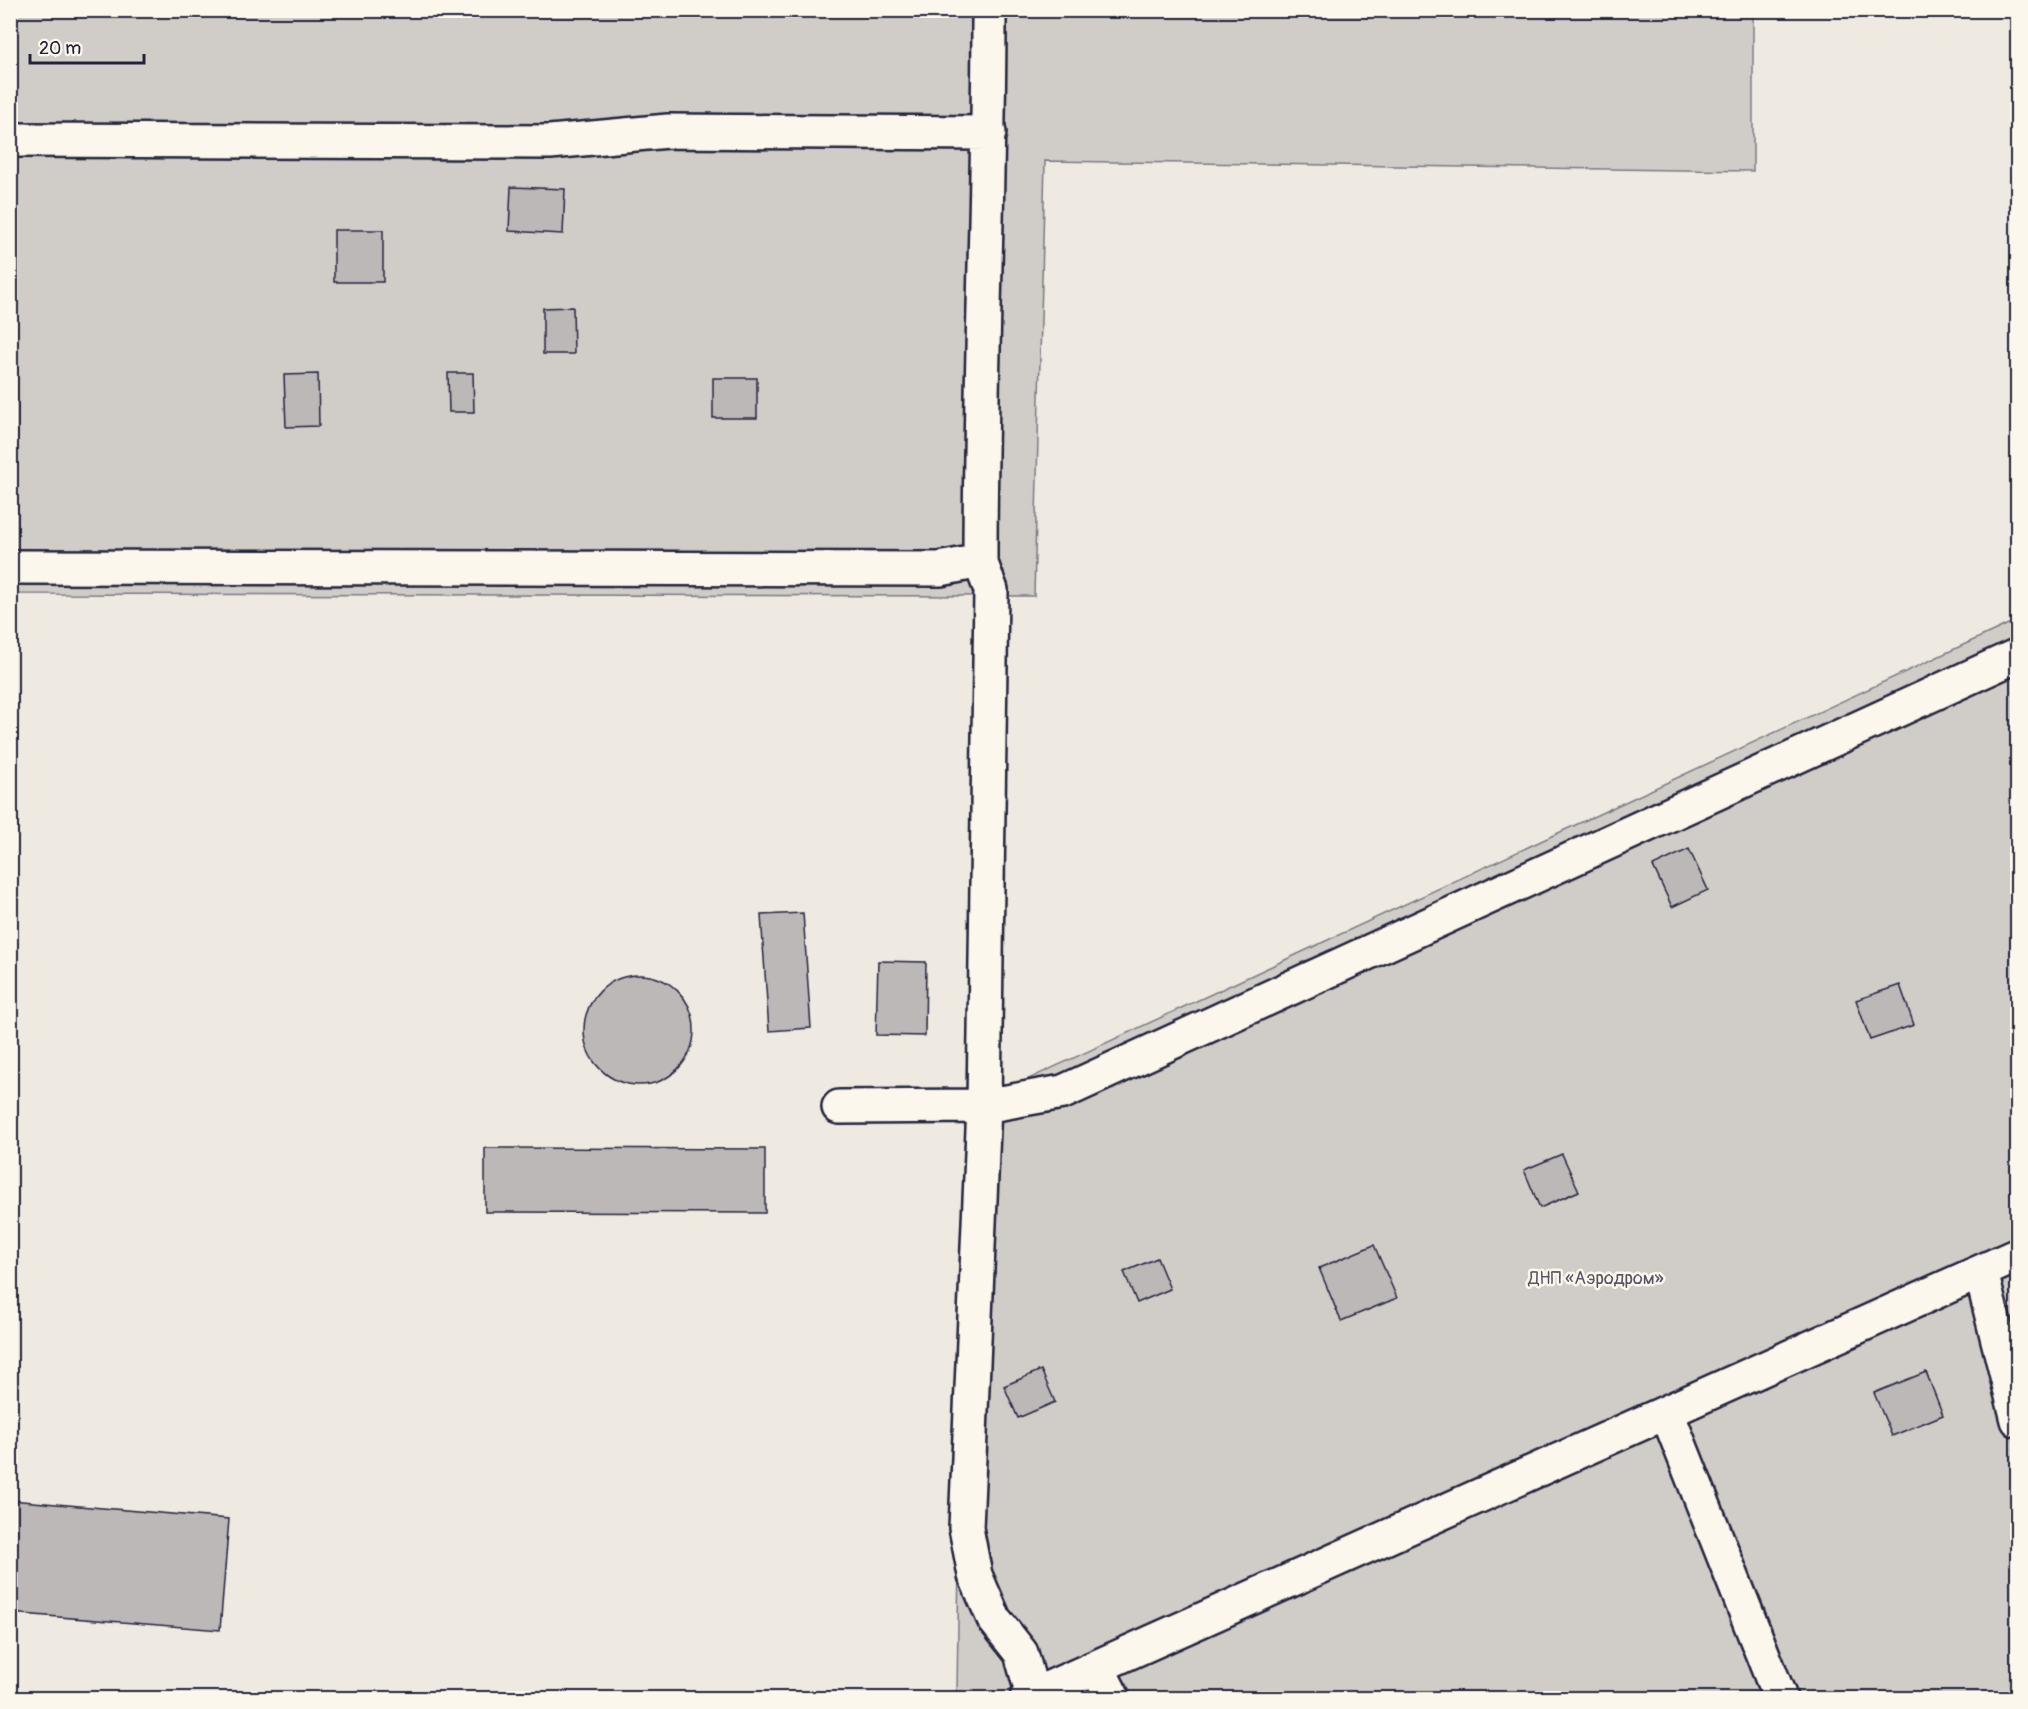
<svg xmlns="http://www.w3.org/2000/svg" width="2028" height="1709" viewBox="0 0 2028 1709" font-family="Pangolin,sans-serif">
<rect width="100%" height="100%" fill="#eeeae2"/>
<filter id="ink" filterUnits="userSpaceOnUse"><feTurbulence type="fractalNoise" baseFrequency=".0167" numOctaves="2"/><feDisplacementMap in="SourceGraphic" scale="12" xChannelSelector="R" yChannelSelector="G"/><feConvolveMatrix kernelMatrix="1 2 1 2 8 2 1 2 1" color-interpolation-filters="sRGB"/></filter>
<g filter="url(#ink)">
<!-- green -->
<path fill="#d0cdc9" stroke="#797882" stroke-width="1.5" d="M11 11H1753V171L1045 161 1034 596 11 594Z
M2017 620V1698H941L957 1691 966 1108Z"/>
<!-- building -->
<path fill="#bcb8b8" stroke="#22223b" stroke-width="1.5" d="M511 187 565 189 563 234 509 231Z
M334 230H383V282H334Z
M573 307 574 354H543V308Z
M448 373H473L474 412H449Z
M318 374 319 426 286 427 284 375Z
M713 378H757V418H713Z
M1689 849 1708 890 1672 907 1653 866Z
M803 913 811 1028 769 1031 761 915Z
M878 961 926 962 925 1036 876 1035Z
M584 1030a55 55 0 1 1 110 0a55 55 0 1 1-110 0Z
M1900 985 1914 1025 1870 1040 1856 1000Z
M485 1148 765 1149V1213L485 1212Z
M1562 1154 1579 1191 1540 1208 1524 1170Z
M1374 1245 1397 1298 1341 1321 1319 1268Z
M1157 1258 1170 1289 1137 1303 1124 1272Z
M1041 1370 1055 1402 1018 1418 1004 1386Z
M1926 1372 1943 1415 1892 1436 1874 1393Z
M10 1500 229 1519 220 1630 10 1613Z"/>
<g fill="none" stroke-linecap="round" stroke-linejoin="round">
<!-- minor casing -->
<g stroke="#22223b" stroke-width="38">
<path id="minor" d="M10 140 550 142 668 131 989 133
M10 567 940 569 980 561C980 378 989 194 989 10
M839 1107 984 1106 991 590 980 561
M1981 1272 2018 1420
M1667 1413 1780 1698
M1097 1667 1113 1698
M1033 1696 1021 1653 994 1619 975 1575 966 1528 984 1106 1063 1092 2018 655
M1027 1698 2018 1255"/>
</g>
<!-- minor -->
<use href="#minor" stroke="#fbf7ec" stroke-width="33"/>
</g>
</g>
<g text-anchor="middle" stroke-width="5" stroke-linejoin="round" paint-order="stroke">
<!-- park labels -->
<g font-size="18" fill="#565566" stroke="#fbf7ec">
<text x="1596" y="1284">ДНП «Аэродром»</text>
</g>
</g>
<!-- margin -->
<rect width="2028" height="1709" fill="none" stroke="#fbf7ec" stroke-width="36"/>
<rect x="18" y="18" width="1992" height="1673" fill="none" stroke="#22223b" stroke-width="2" filter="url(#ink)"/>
<!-- scale -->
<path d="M30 54v9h114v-9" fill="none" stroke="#22223b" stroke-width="3"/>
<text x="39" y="54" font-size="18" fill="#22223b" stroke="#fbf7ec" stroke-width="4.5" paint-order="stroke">20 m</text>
</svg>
